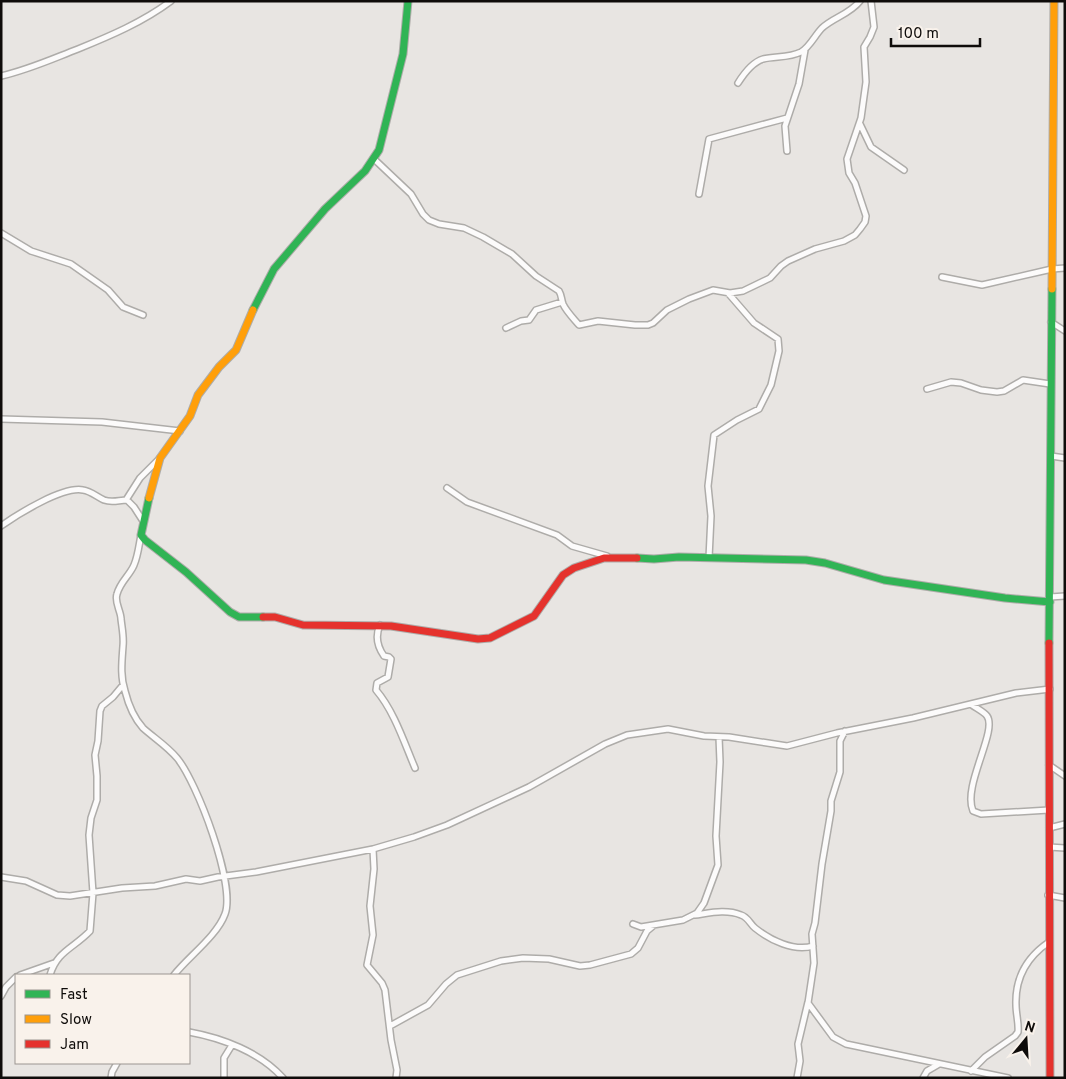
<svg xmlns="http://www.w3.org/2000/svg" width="1066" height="1079" viewBox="0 0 1066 1079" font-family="Overpass,sans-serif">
<rect width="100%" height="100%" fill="#e8e5e2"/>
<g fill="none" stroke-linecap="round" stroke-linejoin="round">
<!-- street casing -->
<g stroke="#aeaca9" stroke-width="8">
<path id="street" d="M1 76C28 70 52 59 78 49 110 36 143 22 171 1
M738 83C743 75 753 62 763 59 776 56 789 58 801 52 810 47 815 35 822 28 834 17 850 14 860 1
M860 124 871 147 904 170
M787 151 785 126 799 84 805 50
M374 159 411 194 423 214 429 220 439 224 464 228 483 237 512 254 536 276 559 291C562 296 561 299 563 304 566 311 574 319 579 325L598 321 635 325H648L653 323 667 310 689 299 713 290 730 293 743 291 770 278 781 266 788 261 815 249 844 241 855 235 860 229 865 222 866 216 855 183 849 173 847 159 861 118 866 82 864 47 870 37 874 27 871 1
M699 194 709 139 787 118
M1 233 31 251 71 264 108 290 123 307 143 315
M942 277 982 285 1052 269 1065 268
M1051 322 1065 331
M506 328 521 321 529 320 536 310 562 302
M927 389 951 382 961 383 981 390 997 392 1004 391 1023 380 1050 384
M1 419 102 422 180 431
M1051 456 1065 458
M447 488 467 502 557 535 572 546 607 556
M126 500 140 478 160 458
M1 526C18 514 63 486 83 490 91 491 97 497 104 500 112 503 119 500 127 500L134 507 143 521
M141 535C139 545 138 556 134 565 130 575 120 582 117 594 114 602 121 611 121 619 122 628 124 637 123 646 122 661 120 676 125 691 128 703 134 718 143 728 154 738 167 746 177 758 197 782 236 885 225 914 217 936 188 957 174 975
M709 558 711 516 708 486 714 435 737 420 759 409 771 385 779 351 778 339 754 323 728 293
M1050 597 1065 596
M380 625C375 636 377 646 384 656L389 657 391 659 388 677 377 683 376 690C394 711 404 742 415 768
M972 705C976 708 984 712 987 716 998 731 962 786 973 811L981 814 1049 810
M845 731 840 741V772L831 801V811L822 864 815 923 812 934 814 963 808 1003 833 1037 846 1044 1008 1078
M1049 765 1065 776
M1049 828 1065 824
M1049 847 1065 848
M373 849 374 869 370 906 373 935 367 965 382 983 385 990 391 1040 397 1070 396 1078
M1 877 26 881 57 895 70 896 122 888 155 886 186 879 200 881 218 877 256 872 373 849 414 837 447 825 529 787 605 744 627 735 668 729 704 736 729 737 787 746 837 733 913 718 1016 693 1050 689
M1048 895 1065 898
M695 915C710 913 726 909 741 915 748 917 750 924 755 928 770 940 794 952 813 946
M633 924 641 927 683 920 697 913 704 903 718 865 716 836 720 762 719 737
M20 975 54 963
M50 975C57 951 74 948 90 931L93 893 89 835 91 818 97 800V776L95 755 98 741 100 711 102 706 113 697 123 685
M1 996 6 987 16 977
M390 1026 428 1005 446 984 457 975 501 961 523 958 549 959 580 966 590 965 631 954 638 948 647 931 653 926
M189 1032C222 1038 260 1052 283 1078
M971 1071 985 1057 1015 1036 1018 1032C1019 1024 1016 1014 1016 1005 1015 978 1027 957 1049 942
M111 1078 112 1072 117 1063
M224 1078V1058L232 1045
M797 1078 800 1061 798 1044 808 1002
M923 1078 927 1071 939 1064"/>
</g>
<!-- fast casing -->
<g stroke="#aeaca9" stroke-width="9">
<path id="fast" d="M253 310 274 269 325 209 365 171 379 150 403 54 408 1
M149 498 141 535 145 540 186 572 230 612 239 617H263
M637 558 654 559 679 557 806 560 825 563 884 580 1005 598 1050 602
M1049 643 1052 289"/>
</g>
<!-- slow casing -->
<g stroke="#aeaca9" stroke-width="9">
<path id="slow" d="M1052 289 1054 1
M149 498 160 458 190 416 198 395 219 367 236 350 253 310"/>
</g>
<!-- jam casing -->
<g stroke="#aeaca9" stroke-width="9">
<path id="jam" d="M263 617H275L303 625 391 626 478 639 490 638 534 616 563 575 574 568 604 558H637
M1049 643 1050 1078"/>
</g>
<!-- street -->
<use href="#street" stroke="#fcfbfb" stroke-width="5"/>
<!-- fast -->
<use href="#fast" stroke="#30b455" stroke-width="7"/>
<!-- slow -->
<use href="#slow" stroke="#ff9f0a" stroke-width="7"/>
<!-- jam -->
<use href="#jam" stroke="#e5322d" stroke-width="7"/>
</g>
<!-- border -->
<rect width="1066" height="1079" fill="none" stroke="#0f0c0a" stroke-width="5"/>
<!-- legend -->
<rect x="15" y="974" width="175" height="90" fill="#f9f2eb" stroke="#9b9691"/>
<rect x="25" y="990" width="25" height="8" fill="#30b455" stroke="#9b9691"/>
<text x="60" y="999" font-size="15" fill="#0f0c0a">Fast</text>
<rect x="25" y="1015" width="25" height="8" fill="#ff9f0a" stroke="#9b9691"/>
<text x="60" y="1024" font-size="15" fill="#0f0c0a">Slow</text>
<rect x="25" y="1040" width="25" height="8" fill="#e5322d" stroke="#9b9691"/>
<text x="60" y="1049" font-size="15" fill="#0f0c0a">Jam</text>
<!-- north arrow -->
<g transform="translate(1026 1039) rotate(18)" stroke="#f9f2eb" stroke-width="4" paint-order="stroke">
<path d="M0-4L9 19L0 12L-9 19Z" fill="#0f0c0a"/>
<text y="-8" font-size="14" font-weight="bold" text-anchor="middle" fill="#0f0c0a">N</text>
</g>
<!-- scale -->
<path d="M891 38v8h89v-8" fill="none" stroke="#0f0c0a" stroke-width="2.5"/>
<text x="898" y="38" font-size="15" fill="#0f0c0a" stroke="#f9f2eb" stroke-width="4" paint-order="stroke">100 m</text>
</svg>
